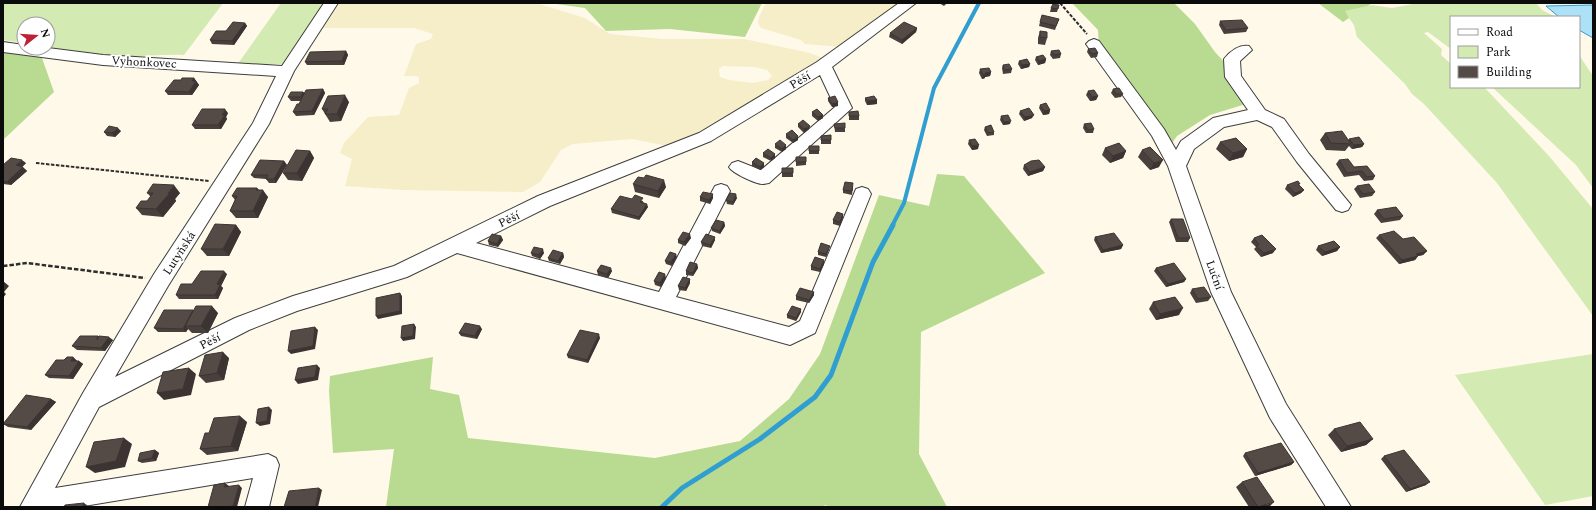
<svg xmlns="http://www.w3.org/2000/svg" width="1596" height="510" viewBox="0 0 1596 510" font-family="Spectral,serif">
<rect width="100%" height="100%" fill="#fff9e9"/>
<!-- farmland -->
<path fill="#f5eec9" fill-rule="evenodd" d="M340 3H536L585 18 610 34 663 39H744L810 53 826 59 692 139 668 146 632 139 573 144 561 150 540 182 523 192 403 190 345 186 352 159 340 153 344 143 368 117 399 115 409 88 419 83V78L417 76H404L416 44 431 39 433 34 414 28H323ZM722 66 754 67 767 70 772 76 768 80 753 83 729 80 720 77 719 69Z
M766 3H900L843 47 805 44 801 40 761 28 758 23 759 17Z"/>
<!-- green -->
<path fill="#d3eab2" d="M3 3H223L184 55C159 54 134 58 109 56 89 55 68 50 48 47V24H24V43L3 40Z
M281 3H325L285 64 237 65Z
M1418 3H1536L1542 10 1556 17H1451V49L1428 32 1424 33 1442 49 1441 55 1451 64V87H1484L1549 156 1593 209V316L1497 183 1424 104 1412 94 1405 84 1357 37 1354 25 1344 11 1372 5 1392 8Z
M1579 55 1593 76V188L1576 165 1492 87H1579Z
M1593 354V496L1545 505 1455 375Z"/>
<!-- forest -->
<path fill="#b8db91" d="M549 3H762L745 37 670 29 606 31 585 8Z
M1072 3H1174L1195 24 1215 52 1259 100 1210 115 1177 136 1168 149 1099 48 1098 30Z
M1318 3H1372L1368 6 1345 11 1349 18 1343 22Z
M3 48 42 58 54 92 3 140Z
M937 174 964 176 1045 273 921 332 919 454 947 507H827L826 505 821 507H386L394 449 333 453 329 391 330 376 433 357 430 389 459 395 468 438 655 458 740 441 789 399 820 354 879 195 929 206Z"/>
<!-- water -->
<path fill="#ace1f8" stroke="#319ed1" d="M1593 5V38L1579 30V17H1559L1546 6Z"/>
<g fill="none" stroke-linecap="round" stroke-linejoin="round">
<!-- stream-far1 -->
<path stroke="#319ed1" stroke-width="4" d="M892 226 904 203 934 88 979 3"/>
<!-- stream -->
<path stroke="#319ed1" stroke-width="5" d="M662 507 682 488 760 439 815 397 831 375 873 262 893 225"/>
<!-- minor casing -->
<g stroke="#3e3e3e" stroke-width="2">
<path id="minor" d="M324 3H338L294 71 269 124 168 286 115 377 235 318 293 296 394 266 538 196 699 133 817 62 899 3H916L832 67 852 108 769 183C767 183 765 184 763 184 756 184 732 173 729 167L732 163 738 161 761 170 835 107 820 75 711 141 550 206 476 243 659 292 715 186 721 184 727 186 730 191 676 297 789 327 800 321 856 189 862 187 868 189 871 194 815 333 790 345 457 253 407 277 297 311 249 330 99 407 55 488 268 454 276 458 279 465 269 507H245L253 478 78 507H20L83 393 154 274 253 123 276 76 103 65 3 52V42L24 45V48H48L103 55 282 66Z
M1094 39 1099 41 1164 129 1176 150 1181 141 1213 118 1248 110 1225 77 1224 59C1230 51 1240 44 1249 46L1252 50 1240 61 1241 76 1265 110 1284 119 1309 154 1351 205 1348 210 1342 212 1336 210 1297 162 1272 127 1257 120 1224 127 1194 149 1186 166 1231 292 1286 404 1351 507H1326L1270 418 1211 292 1168 166 1152 136 1086 44 1089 41Z"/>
</g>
<!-- path-far1 -->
<path stroke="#2d2d2d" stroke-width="2" stroke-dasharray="3.5 1.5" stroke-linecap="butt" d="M1060 3 1087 34
M36 163 209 181"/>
<!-- path -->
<path stroke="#2d2d2d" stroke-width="2.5" stroke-dasharray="4.5 2" stroke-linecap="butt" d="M3 266 27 263 145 278"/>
<!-- minor -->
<use href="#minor" fill="#fff" fill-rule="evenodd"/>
</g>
<!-- wall -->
<path fill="#48403d" d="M939 3H947L944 6Z
M1059 5 1057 12H1050L1051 8Z
M1059 19 1055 30 1039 26 1040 22Z
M1220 21 1248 28 1246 32 1224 34 1219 25Z
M245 23 247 26 234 45 212 44 210 40Z
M917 28 916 32 902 44 889 37 890 33Z
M1040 31 1047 38 1045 45 1038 44V38Z
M1088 49 1098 53 1097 57 1091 58 1087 52Z
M346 51 348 55 344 65H307L305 62Z
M1051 51 1061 54 1060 58 1053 59 1050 55Z
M1036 57 1046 59 1045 63 1038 65 1035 60Z
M1019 61 1030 64 1029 67 1021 69 1018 64Z
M1003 65 1012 69 1011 73 1003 74 1002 68Z
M980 69 991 72 990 76 985 77V78L982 79 979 73Z
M194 78 199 85 192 95H168L165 91 181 80Z
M323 89 325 93 314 115 296 116 293 112 299 104 301 101H291L288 97 303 92 305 93Z
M1113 89 1123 94 1121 97 1115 98 1111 93Z
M1088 91 1098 96 1096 100 1090 101 1086 95Z
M828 98 838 106 832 107 828 101Z
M865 98 877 100V104L867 105 865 101Z
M349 102 341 121 330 122 322 109Z
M1040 105 1050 110 1049 114 1043 115 1039 108Z
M1020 111 1032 118 1024 121 1019 114Z
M812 112 823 115V118L818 121 812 116Z
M849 112 859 116V120H849Z
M228 113 226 117 227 119 221 129H195L192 125Z
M1001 116 1010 124 1003 125 1000 120Z
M798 124 809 129 804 133 798 127Z
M834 124 845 128V132H835Z
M1084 124 1094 129 1093 133H1086L1083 128Z
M985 127 994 132V135L987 136 984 130Z
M121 131 115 137 107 136 104 132Z
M1325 133 1348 140 1349 139 1364 144 1362 147 1352 149 1349 146 1345 151 1326 150 1320 140Z
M786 134 798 140 793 143 786 138Z
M831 135V144H821V136Z
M969 140 978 149 972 150 968 144Z
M1220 142 1247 149 1243 157 1229 161 1216 149Z
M775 144 786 149 782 152 775 148Z
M809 146 819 151V154H809Z
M1105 148 1126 151 1123 158 1110 163 1102 155Z
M1142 150 1159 167 1150 170 1138 157Z
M310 151 314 158 302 181 288 180 283 173Z
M763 153 775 154V158L771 161 763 157Z
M796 157H806V165L796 166Z
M1339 160 1354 167 1375 176 1373 180 1364 181 1359 175 1344 177 1336 164Z
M284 161 287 165 276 183H269L266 179 254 178 251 175Z
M752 162 764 167 760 170 752 166Z
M26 163 22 167 27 171 11 185 3 184V165Z
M1024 165 1045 167 1043 171 1028 176 1023 169Z
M782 168H793V177H782Z
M633 184 666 187 659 198 635 192Z
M1287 185H1299L1304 190 1301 193 1293 197 1285 189Z
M1357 186 1375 192 1372 196 1360 198 1354 189Z
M853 187 852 195 843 193V190Z
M257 188 259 190 268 197 258 218H236L230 211 235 200 232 196Z
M147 193H180L175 199 176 201 163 217 142 215 136 208 147 201 151 197Z
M700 197 713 198 710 204 700 201Z
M737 198 733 205 727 204 726 200Z
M632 199 643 201V202L648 207 639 220 612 213 611 209Z
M1377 210 1403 216 1400 220 1381 223 1374 214Z
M843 214V218L840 226 833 224V220Z
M1171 219 1190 238 1188 242H1176L1169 222Z
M724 222 725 226 720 234 712 231 711 228Z
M236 225 241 232 229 256H207L201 249Z
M1379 235 1403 239 1427 251 1423 255 1418 256 1415 260 1399 264 1376 238Z
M501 236 503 240 498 247 489 245 488 241Z
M1095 237 1123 245 1121 249 1101 253 1094 240Z
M691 238 685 246 678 243V240Z
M1254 238 1273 253 1261 257 1254 249 1256 247 1251 242Z
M715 240 711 248 702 246 701 242Z
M1318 246 1340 247 1337 251 1322 256 1316 250Z
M829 249 826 257 818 255V252Z
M531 253H544L540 259 532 256Z
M563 253 564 257 560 264 549 261 548 258Z
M677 257 672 266 666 264 665 261Z
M697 264 698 268 693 276 686 275V271Z
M824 264 820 272 811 270V266Z
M1156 268 1186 279 1184 282 1166 287 1154 271Z
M597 271H612L608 278 598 275Z
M227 274 221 286 223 288 218 299H179L176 295 192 284Z
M666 278 661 287 655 285 654 281Z
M690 279V283L686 291 679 290 678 286Z
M1192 289 1211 297 1208 301 1196 303 1190 293Z
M814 292V295L809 303 796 300V296Z
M1153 302 1179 315 1156 320 1149 309Z
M193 311 218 313 208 333H192L188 329 186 332H158L154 328Z
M801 312 796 321 787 318V315Z
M482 329 477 339 461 336 459 333Z
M98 336 113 340 105 351 77 350 72 346Z
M600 338 588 363 568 358 567 355Z
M73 357 77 361H79L83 364 73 379 49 378 45 375 64 360Z
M229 358 224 380 206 383 199 376Z
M51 399 56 402 31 430 8 427 3 424Z
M247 422 238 451 207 455 200 449 209 433Z
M1334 429 1373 439 1366 445 1341 452 1328 435Z
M155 450 159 453 156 461 142 463 138 461Z
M1245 453 1294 462 1291 465 1255 476 1243 456Z
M1384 456 1426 485 1406 492 1381 459Z
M1242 482 1269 507H1249L1236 487Z"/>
<!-- shaded-wall -->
<path fill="#3b3432" d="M245 23 247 26 234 45 232 41Z
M917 28 916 32 902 44V40Z
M346 51 348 55 344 65 342 61Z
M1046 59 1045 63 1038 65 1039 61Z
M1030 64 1029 67 1021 69 1022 65Z
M991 72 990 76 985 77V78L982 79 983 75 985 73Z
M194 78 199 85 192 95 189 92 192 81Z
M323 89 325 93 314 115 312 111Z
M303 92 306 95 303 101 301 97Z
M345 95 349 102 341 121 337 114Z
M1098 96 1096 100 1090 101 1092 97Z
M877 100V104L867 105 868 101Z
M838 102V106L832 107V104Z
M225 109 228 113 226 117 227 119 221 129 218 125 222 115Z
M1050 110 1049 114 1043 115 1044 111Z
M823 115V118L818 121V117Z
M1034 115 1032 118 1024 121 1025 117Z
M1011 121 1010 124 1003 125 1004 122Z
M810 126 809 129 804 133V129Z
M118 128 121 131 115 137 112 133Z
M798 136V140L793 143V140Z
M1364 144 1362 147 1352 149 1354 145Z
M786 145V149L782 152V149Z
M979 145 978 149 972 150V146Z
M1247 149 1243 157 1229 161 1233 153Z
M310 151 314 158 302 181 297 173Z
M1126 151 1123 158 1110 163 1113 156Z
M775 154V158L771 161V158Z
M22 160 26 163 20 169 16 165Z
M1163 160 1159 167 1150 170 1154 163Z
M284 161 287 165 276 183 274 179Z
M764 163V167L760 170V167Z
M23 167 27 171 11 185 7 182Z
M1045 167 1043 171 1028 176 1030 172Z
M664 180 666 187 659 198 658 191Z
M174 185 180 193 175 199 176 201 163 217 156 209Z
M257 188 261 193 263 190 268 197 258 218 253 211 256 190Z
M1304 190 1301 193 1293 197 1295 193Z
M713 194V198L710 204 709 200Z
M736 194 737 198 733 205V202Z
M647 204 648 207 639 220V217Z
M843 214V218L840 226V222Z
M724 222 725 226 720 234V231Z
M236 225 241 232 229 256 223 249Z
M690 234 691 238 685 246 684 242Z
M501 236 503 240 498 247 497 244Z
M715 237V240L711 248 710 245Z
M1123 245 1121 249 1101 253 1103 250Z
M830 246 829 249 826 257V254Z
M1340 247 1337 251 1322 256 1325 252Z
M543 249 544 253 540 259 539 255Z
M1276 249 1273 253 1261 257 1264 253Z
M1427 251 1423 255 1413 257 1416 254Z
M563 253 564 257 560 264 558 261Z
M676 254 677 257 672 266 671 262Z
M1418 256 1415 260 1399 264 1402 260Z
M824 260V264L820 272V269Z
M697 264 698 268 693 276V273Z
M611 268 612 271 608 278 607 274Z
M224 271 227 274 221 286 223 288 218 299 215 295 217 284Z
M665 274 666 278 661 287 660 283Z
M690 279V283L686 291 685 288Z
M1186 279 1184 282 1166 287 1168 284Z
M3 281 9 286 4 292 6 294 3 298Z
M814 292V295L809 303V300Z
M400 293 402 296V314L378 319 376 316Z
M212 306 218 313 208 333 201 326Z
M1183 308 1179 315 1156 320 1160 314Z
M801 309V312L796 321V318Z
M193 310 196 314 185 326 188 329 186 332 183 329Z
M414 324 416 327 415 339 403 341 401 338Z
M480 326 482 329 477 339 475 336Z
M315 327 318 330 315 349 291 354 288 351Z
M599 334 600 338 588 363 587 360Z
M109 337 113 340 105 351 101 348Z
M223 352 229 358 224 380 217 373Z
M73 357 77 361 76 364 71 361Z
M79 361 83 364 73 379 69 376Z
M317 365 320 368 318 380 298 384 295 380Z
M189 368 196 374 191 395 164 400 157 393Z
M51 399 56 402 31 430 27 427Z
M269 407 272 410 270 424 260 426 256 423Z
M240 416 247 422 238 451 231 446Z
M124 438 132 444 125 467 95 473 86 467Z
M1373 439 1366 445 1341 452 1347 446Z
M155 450 159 453 156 461 152 458Z
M1294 462 1291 465 1255 476 1258 473Z
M1430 482 1426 485 1406 492 1410 489Z
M225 483 229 486 228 490 224 487Z
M239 485 242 488 237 507H234L233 506Z
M319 488 322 490 318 507H315Z
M1274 502 1269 507H1260Z
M84 503 88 506V507H82Z"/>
<!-- building -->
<path fill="#544b47" stroke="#3b3432" d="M1053 4 1059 5 1058 9 1051 8Z
M1042 15 1059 19 1056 26 1040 22Z
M1242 20 1248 28 1226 30 1220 21Z
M233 22 245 23 232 41 210 40 216 31H226Z
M904 22 917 28 902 40 890 33Z
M1040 31 1047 32V38L1040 37Z
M1095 48 1098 53 1092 54 1088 49Z
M1059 50 1061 54 1054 55 1051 51Z
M346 51 342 61 305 62 310 52Z
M1043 55 1046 59 1039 61 1036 57Z
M1027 59 1030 64 1022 65 1019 61Z
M1009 64 1012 69 1004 70 1003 65Z
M989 68 991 72 985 73 986 75H983L980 69Z
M182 78H194L192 81H196L189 92 165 91 174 80H181Z
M1119 88 1123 94H1116L1113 89Z
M323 89 312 111 293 112 297 104H299L306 90Z
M1094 90 1098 96 1092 97 1088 91Z
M291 92H303L301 97H288Z
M345 95 337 114H325L328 109H322L328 96Z
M835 96 838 102 832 104 828 98Z
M874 96 877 100 868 101 865 98Z
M1046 103 1050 110 1044 111 1040 105Z
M1029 108 1034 115 1025 117 1020 111Z
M202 109H225L222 115H225L218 125H192Z
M817 109 823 115 818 117 812 112Z
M858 111 859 116H849V112Z
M1008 115 1011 121 1004 122 1001 116Z
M803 120 810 126 804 129 798 124Z
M845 123V128H835L834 124Z
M1091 123 1094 129 1088 130 1084 124Z
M991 125 994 132 988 133 985 127Z
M109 126 118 128 112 133 104 132Z
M792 130 798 136 793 140 786 134Z
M1342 131 1351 144 1331 143 1325 133Z
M831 135V140H821V136Z
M1359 137 1364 144 1354 145 1349 139Z
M1236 138 1247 149 1233 153 1220 142Z
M975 139 979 145 972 146 969 140Z
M780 140 786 145 782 149 775 144Z
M1119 143 1126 151 1113 156 1105 148Z
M809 146H819V151H809Z
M1150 147 1163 160 1154 163 1142 150Z
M768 149 775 154 771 158 763 153Z
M296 150 310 151 297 173H283Z
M796 157H806V162H796Z
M11 158 22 160 16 165 23 167 7 182 3 181V165Z
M756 158 764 163 760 167 752 162Z
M1348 159 1354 167 1367 166 1375 176 1367 177 1362 171 1347 173 1339 160Z
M260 160 284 161 274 179H266L268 175H251Z
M1039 160 1045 167 1030 172 1024 165 1031 161Z
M782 168H793V173H782Z
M646 175 664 180 658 191 633 184 638 177 644 178Z
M1298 181 1300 184H1298L1304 190 1295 193 1287 185Z
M845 182 853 183 852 191 843 190Z
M153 184 174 185 168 193H170L156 209 136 208 141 201H147L153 193H147Z
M1369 184 1375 192 1363 194 1357 186Z
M237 188H257L256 190H263L253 211H230L237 196H232Z
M703 192 713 194 709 200 700 197Z
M730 193 736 194 733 202 726 200Z
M635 195 643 198 640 202 647 204 639 217 611 209 620 196 632 199Z
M1396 207 1403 216 1384 219 1377 210Z
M837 212 843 214 840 222 833 220Z
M1171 219H1183L1190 238H1178Z
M716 220 724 222 720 231 711 228Z
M215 224 236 225 223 249H201Z
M1394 231 1403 239 1414 237 1427 251 1416 254 1418 256 1402 260 1379 235Z
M683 232 690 234 684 242 678 240Z
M1114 233 1123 245 1103 250 1095 237Z
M492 234 501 236 497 244 488 241Z
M706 234 715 237 710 245 701 242Z
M1262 235 1276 249 1264 253 1256 246 1259 245 1254 238Z
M1334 241 1340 247 1325 252 1318 246Z
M821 243 830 246 826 254 818 252Z
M534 247 543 249 539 255 531 253Z
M553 250 563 253 558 261 548 258Z
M670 252 676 254 671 262 665 261Z
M815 257 824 260 820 269 811 266Z
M690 262 697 264 693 273 686 271Z
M1174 263 1186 279 1168 284 1156 268Z
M601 265 611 268 607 274 597 271Z
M201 271H224L217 284 220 285 215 295H176L181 284H192Z
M659 272 665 274 660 283 654 281Z
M683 277 690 279 685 288 678 286Z
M1204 287 1211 297 1198 299 1192 289Z
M800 288 814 292 809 300 796 296Z
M400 293V311L376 316V298Z
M1175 297 1183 308 1160 314 1153 302Z
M196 306H212L201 326H185Z
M792 306 801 309 796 318 787 315Z
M164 310H193L183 329 154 328Z
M465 323 480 326 475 336 459 333Z
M414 324 413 336 401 338 402 326Z
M315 327 313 346 288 351 291 331Z
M580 330 599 334 587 360 567 355Z
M80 336H98L97 340 99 336 109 337 101 348 72 346Z
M223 352 217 373 199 376 205 355Z
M67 357H73L71 361H79L69 376 45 375 56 360H64Z
M317 365 315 377 295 380 298 368Z
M189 368 183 389 157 393 163 372Z
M26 395 51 399 27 427 3 424Z
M269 407 267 421 256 423 258 409Z
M240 416 231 446 200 449 205 433H209L214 418Z
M1360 422 1373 439 1347 446 1334 429Z
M124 438 116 461 86 467 94 442Z
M1281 443 1294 462 1258 473 1245 453Z
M155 450 152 458 138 461 140 453Z
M1404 450 1430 482 1410 489 1384 456Z
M1257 477 1274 502 1258 507 1242 482Z
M225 483 224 487 239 485 233 506 226 507H208L214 485Z
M319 488 315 507H284L289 491Z
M84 503 82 507H64L65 505Z"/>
<g text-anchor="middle" stroke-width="4" stroke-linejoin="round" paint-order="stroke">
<!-- street labels -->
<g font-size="12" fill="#0b0b0b" stroke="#fff">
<text transform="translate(144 62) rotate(3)" y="4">Vyhonkovec</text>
<text transform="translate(800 80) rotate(-31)" y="4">Pěší</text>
<text transform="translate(509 219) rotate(-26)" y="4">Pěší</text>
<text transform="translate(179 253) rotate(-57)" y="4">Lutyňská</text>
<text transform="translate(1215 275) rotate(70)" y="4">Luční</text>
<text transform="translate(210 341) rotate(-27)" y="4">Pěší</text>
</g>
</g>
<!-- border -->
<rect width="1596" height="510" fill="none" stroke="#0b0b0b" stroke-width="8"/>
<!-- legend -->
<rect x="1450" y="16" width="130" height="72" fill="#ffffff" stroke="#9d9d9d"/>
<rect x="1458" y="29" width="20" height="6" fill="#ffffff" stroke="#9d9d9d"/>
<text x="1486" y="36" font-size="12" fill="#0b0b0b">Road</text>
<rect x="1458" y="46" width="20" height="12" fill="#d3eab2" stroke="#9d9d9d"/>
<text x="1486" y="56" font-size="12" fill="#0b0b0b">Park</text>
<rect x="1458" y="66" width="20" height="12" fill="#544b47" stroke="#9d9d9d"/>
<text x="1486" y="76" font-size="12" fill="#0b0b0b">Building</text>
<!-- north arrow -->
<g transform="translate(36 36) rotate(73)"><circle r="19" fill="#ffffff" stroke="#9d9d9d"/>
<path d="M0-3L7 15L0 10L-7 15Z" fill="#be2034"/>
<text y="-6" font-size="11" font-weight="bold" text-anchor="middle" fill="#0b0b0b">N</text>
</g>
</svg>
